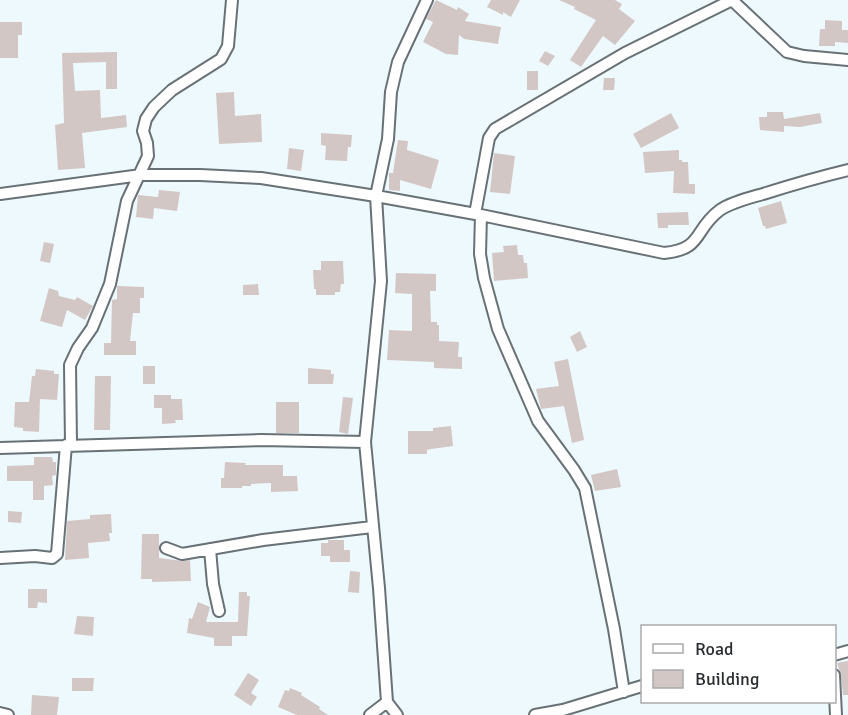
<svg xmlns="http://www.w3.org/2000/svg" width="848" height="715" viewBox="0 0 848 715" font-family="Signika,sans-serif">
<rect width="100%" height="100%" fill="#eef9fd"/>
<!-- building -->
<path fill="#d3c7c5" d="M436 0 457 10 458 7 469 14 465 21 501 27 498 44 464 39 459 35 458 55 446 54 423 42 433 22 426 19Z
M491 0H520L511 17 503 12V15L487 7Z
M559 0H615L622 4 619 9 635 21 615 45 603 36 581 67 570 60 596 20 574 9 575 7Z
M825 20 842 21V30H848V43L835 42V46H819L820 29H825Z
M0 22H22V35H18V58H0Z
M545 51 555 56 548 66 539 61Z
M117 52V89H106V62L73 63 75 91 100 90 101 118 126 115 127 127 82 133 85 168 58 170 55 125 64 123 62 53Z
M527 71H538V90H527Z
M604 78H615L614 90H603Z
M234 92 235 116 261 114 262 142 219 144 216 93Z
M767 112H783L784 119 820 113 822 123 800 127 784 126V132L760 130 759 117H767Z
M671 113 679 128 641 148 633 134Z
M321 133 352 135 351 147H348L347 161 325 160 326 146 321 145Z
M398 140 408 141 407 150 439 160 431 189 400 180V191L389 190V173H393Z
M289 148 304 150 301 171 287 169Z
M679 150V160H682V162H688L689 184H695V194L673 193 674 171 645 173 643 152Z
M494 153 515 156 510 194 490 192Z
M159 190 180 192 177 211 154 208 153 219 136 217 138 195 158 197Z
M781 201 787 223 766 229 765 226H763L758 208Z
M688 212 689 225H668V228H658L657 213Z
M44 242 54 244 50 263 40 261Z
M517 245 518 255H523L524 263H527L528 278 494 281 492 253 504 252 503 246Z
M321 261H343L344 284H341L340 292H335V295H316V289H314L313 270H321Z
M396 273 436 274V291H430L431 322H437V325H439V341L459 342 458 357H462V369L434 368V362L387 360 389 330 412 331V294L395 293Z
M258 284 259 295H243V285Z
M117 286 144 287V298H140V313H133L130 341H136V355H104V343H111L112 300 117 299Z
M49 288 58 291 59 296 75 300 77 297 93 306 85 320 67 310 62 327 40 321Z
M580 331 587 347 577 352 570 337Z
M568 359 584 440 572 443 564 406 541 409 536 389 559 386 554 362Z
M143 366H155V384H143Z
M308 368 331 370V374H334L333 384H308Z
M36 369 54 371V374H59L57 400 40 399 39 432 23 431V428L14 427 15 402H29L32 376H35Z
M95 376H111L110 430H94Z
M154 395H171V399H182L183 420H175L176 423 162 424V408H154Z
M343 397 353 398 348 434 339 432Z
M276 402H299V433H276Z
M451 426 453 446 431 449 427 450V454H408V431H433V428Z
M34 457H52L53 462H56V475L52 476 53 485 44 486V500H33V481H7V466L34 465Z
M225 462 246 463 245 465H283V476H297L298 491 271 492V483L251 484V486H242V488H221V478H224Z
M617 469 621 487 595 491 591 475Z
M8 511 22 512 21 523 8 522Z
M111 514 112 533H109L110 541 88 543 89 558 65 560 67 521 90 519V515Z
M142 534H159V558L183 561 190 560 191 581 152 582V579H141Z
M328 540H344V550H350V562H330V556H321V543H328Z
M350 571 360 572 359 593 348 592Z
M28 589H47V603L38 602 37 608H28Z
M239 592H247V596H250L247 636H232V646H214V638L187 633 189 618 192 619 198 602 210 607 206 622H238Z
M77 616 94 617 93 636 74 634Z
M848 661V695H843L841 675 837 663Z
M248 673 259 680 251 693 257 697 251 706 234 695Z
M72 678H94L93 691H72Z
M290 688 302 693 301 695 320 707 319 709 328 715H297L278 707 285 690 289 691Z
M32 695 59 697 57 715H31Z"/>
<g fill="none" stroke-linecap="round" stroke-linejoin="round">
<!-- street casing -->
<g stroke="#687175" stroke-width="14">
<path id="street" d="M732 0 787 52 804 56 848 60
M0 194 141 175H200L261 178 376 196 481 215 664 253C704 249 693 230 720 210 732 202 749 198 763 194 791 185 819 177 848 170
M475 214 489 138 495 129 625 53 732 0
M481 215 480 254 484 278 498 329 538 421 574 470 585 488 614 629 624 692
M71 444 70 365 78 348 92 328 110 284 127 201 148 156 147 143 143 131 146 119 154 107 172 90 221 59 228 46 232 0
M0 448 261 440 365 442
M166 548 182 554 263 540 372 527
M210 549 213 584 219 611
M0 558 35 556 52 558 57 554 66 445
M834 655 848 651
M834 675 836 715
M0 713 8 715
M370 715 387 702
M397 715 387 702 379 588 365 442 381 281 376 196 388 139 391 92 398 62 427 0
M535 715 563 710 642 686"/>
</g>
<!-- street -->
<use href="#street" stroke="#fff" stroke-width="10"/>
</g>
<!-- legend -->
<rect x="641" y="625" width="195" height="78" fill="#ffffff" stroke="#a9abac" stroke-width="1.5"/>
<rect x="653" y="644" width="30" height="9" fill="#ffffff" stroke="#a9abac" stroke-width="1.5"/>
<text x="695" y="655" font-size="18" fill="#292d2f">Road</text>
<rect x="653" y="670" width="30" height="18" fill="#d3c7c5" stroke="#a9abac" stroke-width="1.5"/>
<text x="695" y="685" font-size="18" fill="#292d2f">Building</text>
</svg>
